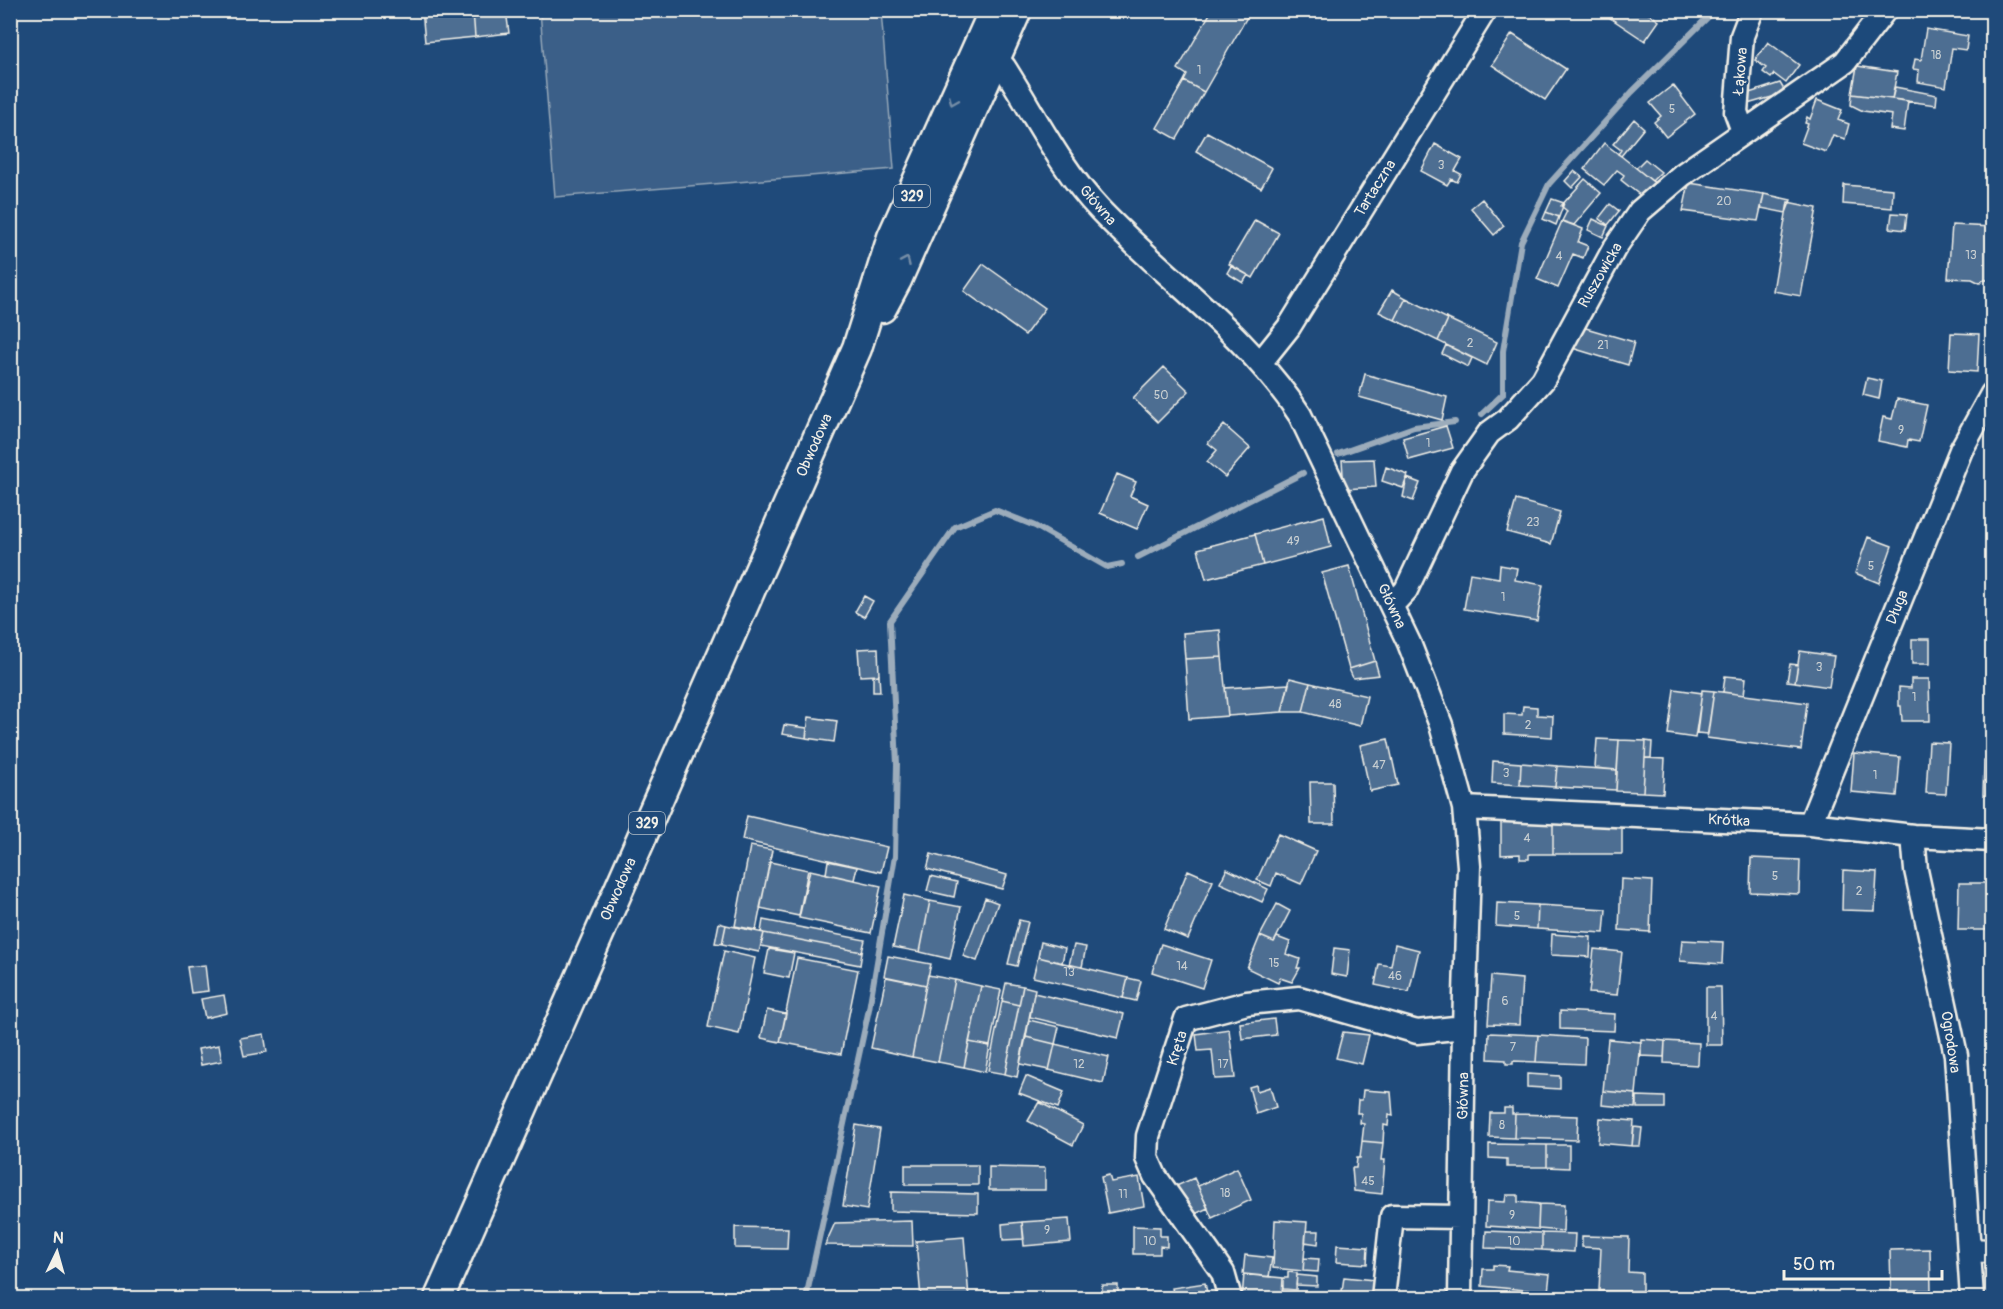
<svg xmlns="http://www.w3.org/2000/svg" width="2003" height="1309" viewBox="0 0 2003 1309" font-family="Pangolin,sans-serif">
<rect width="100%" height="100%" fill="#1f4a7a"/>
<filter id="ink" filterUnits="userSpaceOnUse"><feTurbulence type="fractalNoise" baseFrequency=".0167" numOctaves="2"/><feDisplacementMap in="SourceGraphic" scale="12" xChannelSelector="R" yChannelSelector="G"/><feConvolveMatrix kernelMatrix="1 2 1 2 8 2 1 2 1" color-interpolation-filters="sRGB"/></filter>
<g filter="url(#ink)">
<!-- green -->
<path fill="#3a5f88" stroke="#97a8b8" stroke-width="1.5" d="M540 11H881L894 169 555 197Z"/>
<g fill="none" stroke-linecap="round" stroke-linejoin="round">
<!-- stream -->
<path stroke="#9cacbb" stroke-width="6" d="M1482 414 1503 394V351L1521 242 1549 184 1632 92 1715 10
M1338 454 1414 427 1455 422
M1138 557 1303 473
M806 1298 869 1009 895 856 897 764 890 621 955 527 995 510 1035 526 1107 567 1122 564"/>
</g>
<!-- building -->
<path fill="#4d6e92" stroke="#f4f1e8" stroke-width="1.5" d="M422 10H473L475 37 425 42Z
M473 10H506L509 33 475 37Z
M1212 10H1251L1204 92 1184 81 1187 75 1178 69Z
M1609 10H1644L1659 21 1645 41 1606 15Z
M1926 29 1968 36 1966 50 1952 48 1946 87 1918 82 1919 70 1913 69 1915 59 1921 60Z
M1512 34 1566 69 1545 100 1492 65Z
M1768 42 1799 65 1786 83 1774 74 1771 78 1763 72 1766 68 1755 60Z
M1857 66 1897 72 1892 99 1852 94Z
M1184 81 1204 92 1177 139 1157 128Z
M1780 83 1786 93 1744 105 1743 95Z
M1673 85 1695 114 1666 137 1654 122 1661 116 1650 103Z
M1895 87 1937 95 1936 105 1892 99Z
M1852 94 1908 101 1904 131 1890 129 1892 115 1863 111 1851 105Z
M1817 100 1842 110 1838 120 1849 124 1845 139 1833 135 1826 152 1801 143 1808 124 1805 123 1807 117 1810 119Z
M1634 119 1644 128 1621 156 1618 154 1621 150 1613 144Z
M1207 132 1272 168 1261 188 1196 151Z
M1604 143 1621 156 1656 184 1641 196 1621 180 1624 175 1617 170 1604 185 1584 169Z
M1435 144 1462 159 1455 171 1461 174 1457 182 1451 179 1447 185 1421 171Z
M1645 159 1661 172 1652 181 1636 168Z
M1574 171 1582 177 1572 188 1565 181Z
M1585 179 1601 193 1574 225 1562 221 1567 211 1561 206Z
M1689 183 1764 194 1758 221 1683 211Z
M1844 185 1893 189 1892 208 1843 204Z
M1764 194 1791 200 1786 213 1761 208Z
M1482 199 1504 226 1494 235 1471 208Z
M1552 199 1564 203 1559 217 1546 212Z
M1788 202 1817 208 1801 296 1773 291Z
M1610 204 1619 211 1608 225 1599 218Z
M1546 212 1559 217 1556 225 1543 219Z
M1892 213 1907 214 1905 230 1890 228Z
M1593 219 1608 226 1603 237 1588 230Z
M1255 220 1279 233 1253 278 1229 264Z
M1562 221 1583 229 1578 242 1588 246 1583 258 1573 254 1558 288 1537 279Z
M1952 225 1992 227V280H1983L1980 283 1972 279 1948 278Z
M983 264 1045 308 1025 335 964 291Z
M1231 266 1248 275 1243 283 1227 273Z
M1392 290 1406 298 1395 320 1379 312Z
M1406 298 1448 319 1438 341 1395 320Z
M1448 319 1497 342 1487 365 1438 341Z
M1579 326 1634 342 1628 365 1572 348Z
M1951 333 1979 334 1977 372 1949 370Z
M1446 345 1472 358 1468 367 1442 354Z
M1164 367 1189 391 1158 422 1133 398Z
M1365 374 1447 397 1442 420 1359 397Z
M1867 378 1882 381 1879 399 1863 395Z
M1897 399 1927 405 1919 442 1908 440 1907 447 1878 441 1883 417 1892 419Z
M1224 425 1250 448 1225 477 1207 462 1217 450 1208 443Z
M1446 426 1453 448 1409 460 1403 438Z
M1374 459 1376 487 1344 489 1342 460Z
M1386 467 1408 475 1403 488 1382 481Z
M1117 474 1136 482 1130 496 1148 504 1137 529 1100 513Z
M1407 478 1420 483 1413 501 1403 497Z
M1516 500 1560 512 1551 544 1507 532Z
M1324 516 1331 547 1263 565 1255 534Z
M1255 534 1263 565 1206 579 1198 549Z
M1868 537 1892 546 1879 583 1855 573Z
M1500 565 1517 568 1515 580 1543 585 1537 621 1464 609 1470 573 1499 578Z
M1349 566 1375 661 1349 669 1322 573Z
M864 596 873 601 864 617 855 612Z
M1220 630 1222 657 1185 659 1183 633Z
M1912 639H1930V664H1912Z
M878 648 879 675 860 676 858 649Z
M1800 651 1834 656 1829 687 1795 682Z
M1222 657 1228 716 1189 719 1185 659Z
M1375 661 1379 675 1353 678 1349 669Z
M1790 664 1798 665 1795 682 1787 681Z
M879 675 880 692H873V676Z
M1725 676 1746 678 1744 695 1723 692Z
M1290 678 1310 683 1303 712H1282Z
M1911 679H1929L1930 721H1902L1901 706H1899V687L1911 688Z
M1310 683 1367 696 1360 726 1303 712Z
M1289 684 1282 712 1228 716 1225 688Z
M1674 689 1702 693 1695 738 1668 734Z
M1702 690 1714 691 1708 734 1697 733Z
M1714 691 1807 703 1801 750 1707 738Z
M1523 706 1537 707V715L1553 716 1552 737 1504 734V714L1522 715Z
M809 717 837 721 834 742 806 738Z
M784 725 807 728 806 738 782 734Z
M1388 739 1398 785 1370 791 1360 745Z
M1597 739 1619 740 1617 770 1595 768Z
M1619 740 1646 741 1643 792 1616 791Z
M1646 741 1652 742 1651 758H1645Z
M1929 742 1949 743 1946 794 1926 793Z
M1854 753 1900 757 1897 796 1851 792Z
M1645 758 1665 759 1663 793 1643 792Z
M1493 761 1521 763 1520 785 1492 783Z
M1984 761 1992 762V796L1983 795Z
M1521 763 1557 766 1555 787 1520 785Z
M1557 766 1617 770 1616 790 1555 787Z
M1310 782H1333L1334 824H1311Z
M747 816 887 847 881 872 742 840Z
M1501 822H1553V854H1529V859H1520V854L1501 855Z
M1553 822H1622V854H1553Z
M1278 834 1316 851 1301 884 1276 873 1271 886 1257 880Z
M750 846 772 850 756 930 735 926Z
M931 854 1007 875 1002 889 927 869Z
M1751 858 1800 860 1799 894 1750 892Z
M828 861 857 867 854 880 826 874Z
M770 862 808 870 799 916 760 908Z
M1227 869 1268 889 1262 902 1220 883Z
M810 870 881 886 871 933 799 918Z
M1188 870 1213 881 1188 939 1164 929Z
M1843 870 1877 872 1875 911 1842 910Z
M931 876 957 882 954 897 927 891Z
M1621 879 1652 881 1650 932 1619 930Z
M1959 883H1989L1987 930H1958Z
M904 895 930 901 920 952 893 947Z
M985 898 998 903 977 961 963 956Z
M930 901 961 907 950 959 920 952Z
M1497 903 1538 905 1537 929 1496 926Z
M1277 904 1290 911 1274 942 1260 936Z
M1538 905 1606 909 1604 933 1537 929Z
M763 920 865 940 862 952 764 933 761 932Z
M1019 920 1028 922 1017 966 1008 964Z
M719 923 726 925 722 944 715 943Z
M726 925 764 933 759 952 722 944Z
M764 933 862 952 860 965 761 946Z
M1552 934 1591 937 1590 957 1551 955Z
M1260 936 1274 942 1277 937 1290 942 1286 954 1300 959 1297 968H1300L1292 982 1280 978 1278 983 1247 968Z
M1682 940 1723 942 1722 964 1680 961Z
M1041 942 1065 948 1062 963 1038 957Z
M1161 944 1211 960 1202 988 1152 972Z
M1395 944 1419 950 1409 992 1375 985 1379 964 1391 966Z
M1074 945 1086 947 1082 967 1069 965Z
M1334 948 1350 950 1347 977 1331 974Z
M769 949 794 953 789 978 764 973Z
M1594 949 1622 952 1617 995 1589 993Z
M724 951 755 958 739 1034 708 1027Z
M888 956 931 964 926 985 884 976Z
M1038 957 1128 978 1123 998 1033 977Z
M797 958 858 970 841 1054 780 1042Z
M205 965 208 991 191 993 187 967Z
M928 975 955 980 938 1062 912 1057Z
M1491 976 1522 979 1519 1025 1488 1024Z
M886 977 926 985 912 1057 871 1048Z
M1128 978 1141 981 1136 1001 1123 998Z
M955 980 981 986 964 1067 938 1062Z
M1006 983 1023 986 1019 1005 1002 1001Z
M981 986 1001 990 990 1046 969 1042Z
M1023 986 1035 989 1017 1077 1005 1074Z
M1706 987H1721L1722 1045H1706Z
M1034 993 1124 1014 1118 1038 1030 1017Z
M224 995 227 1013 205 1018 201 999Z
M1002 1001 1019 1005 1005 1074 988 1071Z
M767 1010 786 1014 780 1042 761 1038Z
M1560 1011 1615 1014 1614 1031 1560 1029Z
M1274 1019 1276 1035 1242 1039 1240 1023Z
M1029 1020 1059 1027 1055 1044 1026 1037Z
M1229 1029 1235 1078 1215 1079 1212 1050 1198 1051 1196 1034Z
M1343 1032 1369 1035 1362 1064 1336 1058Z
M1489 1033 1538 1035 1536 1062 1513 1061V1064H1506V1060L1488 1059Z
M264 1034 267 1052 244 1056 240 1038Z
M1538 1035 1585 1038 1584 1064 1536 1062Z
M1026 1037 1055 1044 1049 1070 1020 1064Z
M1608 1039 1641 1042 1636 1094 1603 1091Z
M1641 1039 1665 1041 1664 1057 1641 1056Z
M1665 1041 1699 1043 1698 1065 1664 1063Z
M969 1042 990 1046 985 1072 964 1067Z
M1055 1044 1109 1057 1103 1083 1049 1070Z
M219 1045 222 1061 201 1065 198 1049Z
M1527 1074 1560 1076V1089L1527 1087Z
M1026 1076 1064 1092 1058 1108 1019 1093Z
M1256 1085 1257 1091 1270 1087 1276 1107 1256 1114 1249 1087Z
M1363 1090 1391 1092 1393 1116 1389 1115 1388 1126 1384 1125 1383 1143 1362 1141 1364 1124 1360 1123 1361 1113H1357L1358 1100H1362Z
M1603 1091 1636 1094 1635 1108 1602 1105Z
M1637 1096 1665 1097V1108H1637Z
M1039 1102 1083 1125 1073 1145 1028 1121Z
M1504 1108H1512V1114H1515L1514 1138 1489 1137 1490 1113H1504Z
M1515 1114 1578 1116 1577 1140 1514 1138Z
M1600 1118 1634 1121 1632 1146 1598 1143Z
M856 1125 880 1129 867 1210 843 1206Z
M1634 1127 1642 1128 1640 1146H1632Z
M1362 1141 1383 1143 1381 1160H1385L1382 1194 1354 1191 1352 1168H1356L1357 1158H1360Z
M1489 1144 1547 1145V1167H1507V1159L1489 1158Z
M1547 1145H1569V1168L1547 1167Z
M905 1165H978V1185H905Z
M989 1167 1045 1168V1190H989Z
M1237 1168 1251 1200 1212 1218 1198 1186Z
M1109 1175 1111 1182 1139 1177 1144 1206 1108 1213 1101 1177Z
M1194 1178 1208 1208 1189 1217 1174 1187Z
M891 1192 978 1194V1213L891 1211Z
M1506 1195H1518V1202L1539 1204 1538 1229 1486 1226 1487 1201 1505 1202Z
M1539 1204 1564 1205 1563 1231 1538 1229Z
M1069 1219 1071 1242 1024 1246 1022 1222Z
M1275 1220 1307 1222 1303 1271 1273 1268Z
M912 1221 913 1246 825 1245 835 1223Z
M1022 1222 1024 1239 1003 1240 1002 1224Z
M1133 1226 1160 1227V1236H1167V1247L1160 1246V1254H1133Z
M735 1227 788 1228 787 1249 735 1248Z
M1306 1231H1319L1318 1244 1305 1242Z
M1486 1231 1542 1233V1250L1485 1248Z
M1542 1233 1575 1234 1574 1252 1542 1250Z
M1582 1236 1629 1237 1628 1272 1642 1273V1291H1599L1601 1248 1582 1247Z
M964 1237 969 1298H921L916 1241Z
M1337 1245 1368 1247 1367 1264 1336 1262Z
M1930 1249 1931 1290 1891 1291 1890 1250Z
M1245 1255 1272 1258 1269 1277 1243 1274Z
M1304 1258 1319 1259 1318 1272 1303 1271Z
M1493 1265 1508 1266 1507 1270 1550 1274 1548 1292 1482 1286 1483 1269H1493Z
M1288 1272 1297 1273 1296 1290 1283 1289V1278H1288Z
M1244 1274 1283 1278 1282 1295 1269 1294V1298H1242Z
M1297 1275 1317 1277V1286L1296 1285Z
M1344 1277 1374 1280 1372 1298H1341Z
M1205 1283 1208 1298H1174L1172 1288Z
M1102 1285H1118V1294L1102 1293Z
M1482 1292 1540 1296V1298H1481Z"/>
<g fill="none" stroke-linecap="round" stroke-linejoin="round">
<!-- minor casing -->
<g stroke="#f4f1e8" stroke-width="27">
<path id="minor" d="M986 51 996 57 1004 67C1034 114 1061 169 1100 210 1166 279 1247 334 1300 415L1409 643 1441 725 1464 808 1469 866 1464 1027 1460 1298
M1743 131 1736 112 1742 36 1752 10
M1261 362 1289 327 1485 10
M1392 605 1406 590 1462 471 1489 433 1508 419 1543 380 1614 249 1640 211 1682 175 1845 62 1885 10
M1464 808 1810 824 1913 836 1992 840
M1810 824 1961 450 1992 394
M1913 836 1916 870 1956 1055 1972 1298
M1969 1250 1992 1251
M1230 1298 1223 1273 1155 1176 1147 1158 1148 1136 1186 1019 1247 1003 1299 998 1417 1032 1464 1027
M1383 1298 1392 1216 1461 1217"/>
</g>
<!-- major casing -->
<g stroke="#f4f1e8" stroke-width="33">
<path id="major" d="M882 308 897 280 1017 10
M439 1298 857 348 892 237 994 10"/>
</g>
<!-- minor -->
<use href="#minor" stroke="#1f4a7a" stroke-width="22"/>
<!-- major -->
<use href="#major" stroke="#1f4a7a" stroke-width="28"/>
</g>
<!-- one-way arrows -->
<defs><path id="oneway-chevron" d="M-2-3.5L2.5 0L-2 3.5" fill="none" stroke-width="1.6" stroke-linecap="round" stroke-linejoin="round" transform="scale(1.5)"/></defs>
<g stroke="#748da6">
<use href="#oneway-chevron" transform="translate(953 101) rotate(113)"/>
<use href="#oneway-chevron" transform="translate(906 261) rotate(-66)"/>
</g>
</g>
<g text-anchor="middle" stroke-width="4.5" stroke-linejoin="round" paint-order="stroke">
<!-- number labels -->
<g font-size="12" fill="#cad0d2">
<text x="1936" y="59">18</text>
<text x="1199" y="74">1</text>
<text x="1672" y="113">5</text>
<text x="1441" y="169">3</text>
<text x="1724" y="205">20</text>
<text x="1971" y="259">13</text>
<text x="1559" y="260">4</text>
<text x="1470" y="347">2</text>
<text x="1603" y="349">21</text>
<text x="1161" y="399">50</text>
<text x="1901" y="434">9</text>
<text x="1428" y="447">1</text>
<text x="1533" y="526">23</text>
<text x="1293" y="545">49</text>
<text x="1871" y="570">5</text>
<text x="1503" y="601">1</text>
<text x="1819" y="671">3</text>
<text x="1914" y="701">1</text>
<text x="1335" y="708">48</text>
<text x="1528" y="729">2</text>
<text x="1379" y="769">47</text>
<text x="1506" y="777">3</text>
<text x="1875" y="779">1</text>
<text x="1527" y="842">4</text>
<text x="1775" y="880">5</text>
<text x="1859" y="895">2</text>
<text x="1517" y="920">5</text>
<text x="1274" y="967">15</text>
<text x="1182" y="970">14</text>
<text x="1069" y="976">13</text>
<text x="1395" y="980">46</text>
<text x="1505" y="1005">6</text>
<text x="1714" y="1020">4</text>
<text x="1513" y="1051">7</text>
<text x="1079" y="1068">12</text>
<text x="1223" y="1068">17</text>
<text x="1502" y="1129">8</text>
<text x="1368" y="1185">45</text>
<text x="1225" y="1197">18</text>
<text x="1123" y="1198">11</text>
<text x="1512" y="1219">9</text>
<text x="1047" y="1234">9</text>
<text x="1150" y="1245">10</text>
<text x="1514" y="1245">10</text>
</g>
<!-- shield labels -->
<g fill="#1f4a7a" stroke="#b4bfc7" stroke-width="1.5">
<rect x="894" y="185" width="36" height="22" rx="4.5"/>
<rect x="629" y="812" width="36" height="22" rx="4.5"/>
</g>
<g font-size="14" font-weight="bold" fill="#f4f1e8">
<text x="912" y="201">329</text>
<text x="647" y="828">329</text>
</g>
<!-- street labels -->
<g font-size="15" fill="#f4f1e8" stroke="#1f4a7a">
<text transform="translate(1740 71) rotate(-85)" y="5">Łąkowa</text>
<text transform="translate(1375 188) rotate(-58)" y="5">Tartaczna</text>
<text transform="translate(1098 205) rotate(49)" y="5">Główna</text>
<text transform="translate(1600 275) rotate(-60)" y="5">Ruszowicka</text>
<text transform="translate(814 445) rotate(-66)" y="5">Obwodowa</text>
<text transform="translate(1392 606) rotate(65)" y="5">Główna</text>
<text transform="translate(1897 607) rotate(-68)" y="5">Długa</text>
<text transform="translate(1729 820) rotate(3)" y="5">Krótka</text>
<text transform="translate(618 889) rotate(-66)" y="5">Obwodowa</text>
<text transform="translate(1951 1042) rotate(81)" y="5">Ogrodowa</text>
<text transform="translate(1177 1048) rotate(-72)" y="5">Kręta</text>
<text transform="translate(1463 1096) rotate(-89)" y="5">Główna</text>
</g>
</g>
<!-- margin -->
<rect width="2003" height="1309" fill="none" stroke="#1f4a7a" stroke-width="36"/>
<rect x="18" y="18" width="1967" height="1273" fill="none" stroke="#f4f1e8" stroke-width="2" filter="url(#ink)"/>
<!-- north arrow -->
<g transform="translate(57 1252) rotate(5)" stroke="#1f4a7a" stroke-width="4.5" paint-order="stroke">
<path d="M0-4.5L10 22L0 15L-10 22Z" fill="#f4f1e8"/>
<text y="-9" font-size="16" font-weight="bold" text-anchor="middle" fill="#f4f1e8">N</text>
</g>
<!-- scale -->
<path d="M1784 1270v9h158v-9" fill="none" stroke="#f4f1e8" stroke-width="3"/>
<text x="1793" y="1270" font-size="18" fill="#f4f1e8" stroke="#1f4a7a" stroke-width="4.5" paint-order="stroke">50 m</text>
</svg>
